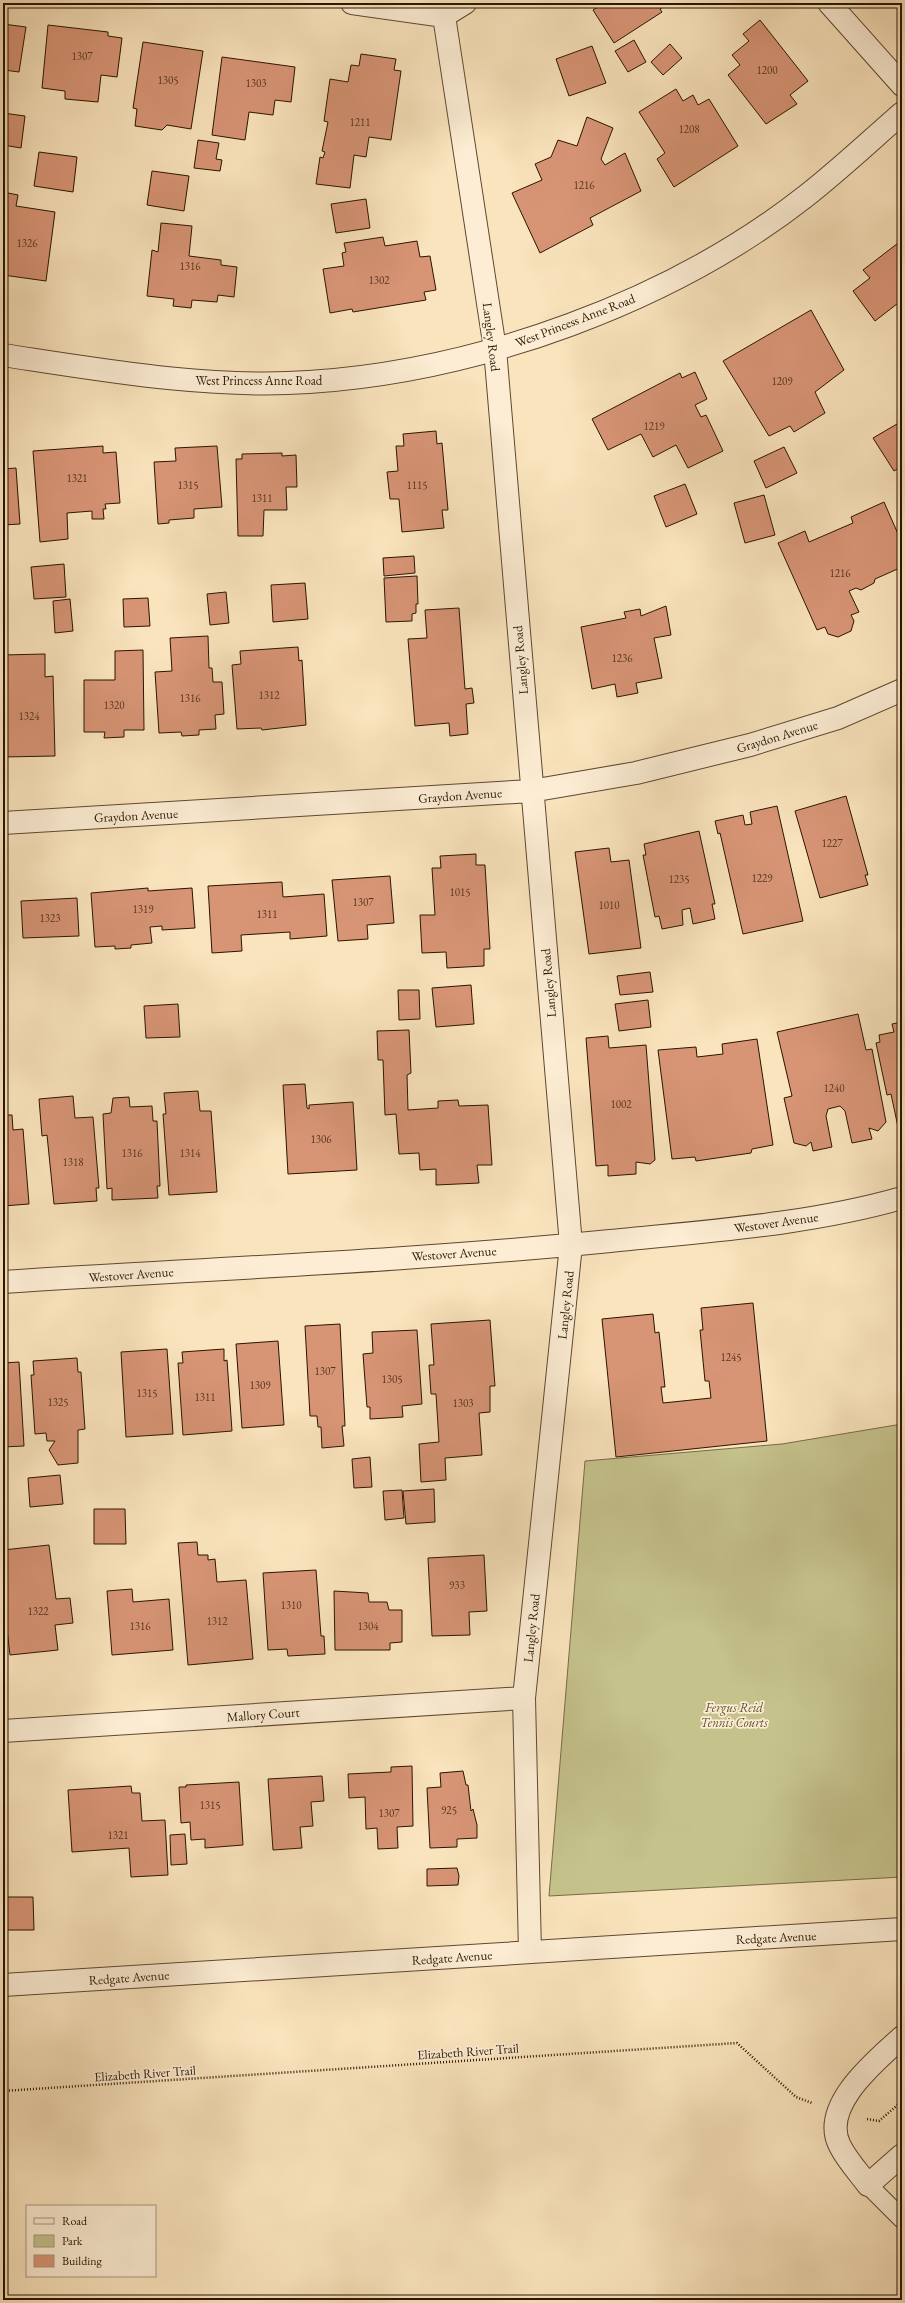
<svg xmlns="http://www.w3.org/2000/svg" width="905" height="2303" viewBox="0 0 905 2303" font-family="'EB Garamond',serif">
<rect width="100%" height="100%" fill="#fae4bd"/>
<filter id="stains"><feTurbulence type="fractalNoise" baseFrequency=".005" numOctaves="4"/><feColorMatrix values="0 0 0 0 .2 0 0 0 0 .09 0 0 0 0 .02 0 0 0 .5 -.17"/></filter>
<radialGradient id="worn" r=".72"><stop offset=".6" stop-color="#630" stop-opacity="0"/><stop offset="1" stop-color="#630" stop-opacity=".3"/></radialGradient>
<!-- green -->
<path fill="#c5c28c" stroke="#786b46" d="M902 1424V1877L549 1896 585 1461 782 1444Z"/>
<!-- building -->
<path fill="#d89576" stroke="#2a1400" d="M604 3H669L660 9 662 12 614 43 593 10Z
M760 20 808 81 790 95 797 104 766 124 728 75 740 65 732 55 749 41 743 34Z
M3 24 26 27 19 72 4 70 3 81Z
M48 25 108 32V36L122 38 117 77 101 75 98 102 65 99V91L42 88Z
M634 40 646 62 628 72 615 51Z
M143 42 203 51 191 129 167 125 162 130 135 126 137 109 133 108Z
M670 44 682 58 663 75 651 62Z
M592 46 606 83 569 96 556 59Z
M361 54 396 59 394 70 401 71 391 140 369 137 366 157 354 155 350 188 316 184 320 157 323 158 325 152 322 151 328 122 324 121 330 79 348 82 351 65 359 66Z
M222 57 295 67 291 102 275 100 273 115 249 112 245 140 212 135Z
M676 89 683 101 693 95 698 105 709 99 738 146 674 187 657 159 665 153 639 112Z
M3 113 25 116 21 148 3 145Z
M587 117 613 128 601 159 605 165 625 153 641 191 590 218 593 225 540 253 512 193 542 180 535 164 551 157 558 140 577 146Z
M198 140 219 143 216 159 222 160 220 171 194 168Z
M39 152 77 157 73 192 34 186Z
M152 171 189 176 184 211 147 205Z
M3 192 18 195 16 206 55 212 46 281 3 275Z
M366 199 370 228 336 233 331 204Z
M161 223 192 226 189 256 221 260V265L237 267 234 297 218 295 217 302 192 300 191 308 173 306 174 299 147 296 152 250 158 252Z
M383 237 385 246 417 241 420 257 430 256 436 290 424 292 426 300 353 312 352 309 330 313 323 269 344 266 342 253 346 252 344 243Z
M902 240V300L875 321 853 291 870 278 863 270Z
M811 310 844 370 815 392 825 413 794 432 790 426 769 436 723 361Z
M695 372 707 399 695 405 701 417 706 415 723 451 688 468 676 445 653 457 641 434 608 450 592 419 680 373 682 378Z
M897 424 902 432V466L894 471 873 438Z
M436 431 437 444 442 443 448 510H442L444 528 402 532 399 499H390L387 472 398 471 396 446H404L403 434Z
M103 446V453L116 452 120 503 105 504 106 509H103L104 519H92V511L67 513 68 539 40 542 33 451Z
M217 446 222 507 194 509V518L169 520V523L158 524 154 462 176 461 175 448Z
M784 447 797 473 766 488 754 461Z
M282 453V456L296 455 297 487H286L287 510H264L263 536H238L236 459H242V454Z
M16 468 20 524 3 525V469Z
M685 484 697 514 666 527 654 496Z
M764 495 775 535 745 543 734 503Z
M884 502 902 543V567L875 579 874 583 861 590 856 588 849 591 859 612 851 615 854 621 851 631 838 637 828 634 825 627 817 630 778 543 805 531 809 542 853 523 851 517Z
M414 556 415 573 384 576 383 558Z
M64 564 66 597 34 599 31 567Z
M417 576 418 604H416V613L412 614V621L386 622 384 578Z
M305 583 308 619 273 622 271 585Z
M226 592 229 623 210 625 207 594Z
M148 598 150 626 124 627 123 599Z
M70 599 73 631 55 633 53 601Z
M666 606 671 635 654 638 662 678 636 683 638 693 617 697 615 684 592 689 581 627 626 618 624 612 640 609 641 616Z
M459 608 465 689 472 688 474 703 466 704 468 734 450 736 449 723 415 726 408 639 427 638 425 610Z
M208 636 209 668H212L213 682H222L224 714 215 715 216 729 199 730V735L182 736 181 732 159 733 155 672 172 671 170 638Z
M298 647 299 661 302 660 306 725 262 730 261 728 237 729 232 665 241 664 240 651Z
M143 650 144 730H124V737L104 738 105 732H84V680H115V651Z
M45 654V677L53 676 55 756 3 757V655Z
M846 796 868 875H865L868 885 820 898 795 811Z
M777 806 803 921 743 934 720 833 718 834 715 821 743 815 745 825 752 824 750 812Z
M699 831 715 904H712L715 919 693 924 690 908 682 910 683 925 662 929 659 916 655 917 643 855H646L644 844Z
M609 848 611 862 629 860 641 948 589 954 575 852Z
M476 854V865H485L490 949H484V966L447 968 446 952 422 953 420 915H435L432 868H441L440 856Z
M390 876 394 923 367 925 368 939 338 941 332 880Z
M282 882 283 897 324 894 327 936 290 939V932L241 935 242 951 212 953 208 886Z
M148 888V891L192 888 195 928 162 930V926L150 927 152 943 131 945V948L115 949V946L95 947 91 893Z
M77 898 79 936 23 938 21 901Z
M650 972 653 992 620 995 617 976Z
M471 985 474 1024 436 1027 432 988Z
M398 990H419L420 1019 399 1020Z
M648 1000 651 1027 619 1031 615 1004Z
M178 1004 180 1037 146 1038 144 1006Z
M858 1014 866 1050 872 1049 886 1122 878 1131 869 1128 872 1139 852 1143 845 1111 840 1106 828 1109 826 1116 832 1147 813 1151 811 1142 806 1146 794 1143 784 1098 792 1096 777 1032Z
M902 1022V1126L898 1127 891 1094 887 1095 876 1043 880 1042 879 1035 894 1032 892 1024Z
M409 1030 411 1073 407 1075 408 1110 438 1108V1101L458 1100 459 1106 488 1105 492 1165H477L479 1183 436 1185V1169L420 1170 419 1153 399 1154 396 1114 385 1115 383 1060H378L377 1031Z
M608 1036 609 1048 646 1045 655 1160 650 1164 636 1162V1174L608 1176V1165L596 1166 586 1038Z
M757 1039 773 1145 752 1149 751 1153 696 1161 695 1157 672 1159 658 1050 696 1047 697 1057 723 1054 722 1044Z
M305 1084 307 1108 309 1109V1105L353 1102 357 1170 288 1174 283 1085Z
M198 1091 200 1111H211L217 1192 169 1195 163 1114H166L164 1093Z
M73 1096 75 1118 93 1117 99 1188H96L97 1201 54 1204 47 1135 42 1136 39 1099Z
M129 1097 130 1107 152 1106 153 1121H157L160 1186H157L158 1198 112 1200V1188L107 1189 103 1114 111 1113 113 1098Z
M3 1115H12L13 1130 23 1129 29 1204 3 1206Z
M753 1303 767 1441 616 1457 602 1319 653 1314 655 1333 659 1332 665 1387H661L663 1403 711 1398 709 1381H705L700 1330H703L701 1308Z
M490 1320 495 1386H490V1412L479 1413 482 1455 445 1458 446 1480 421 1482 419 1444 439 1442 436 1394H431L429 1365H434L431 1324Z
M340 1324 345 1426H342L344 1446 322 1448 321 1427H318L317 1416H310L305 1326Z
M417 1330 422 1404 402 1406 403 1417 370 1419V1407H367L363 1354 373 1353 372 1332Z
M278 1341 284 1425 242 1428 236 1344Z
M167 1349 173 1434 126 1437 121 1352Z
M224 1349V1361L227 1360 232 1431 183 1435 178 1363H183L182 1352Z
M77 1358 78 1372H81L85 1429 78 1430V1463L58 1465 49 1450 55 1441H47L46 1433 35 1434 31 1375H34L33 1361Z
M19 1362 24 1446 3 1447V1363Z
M370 1457 372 1487 354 1488 352 1459Z
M60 1475 63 1504 30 1507 28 1478Z
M434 1489 435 1522 406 1524 403 1491Z
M402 1490 404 1518 385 1520 383 1491Z
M94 1509H125L126 1544H94Z
M3 1512H5L3 1548Z
M197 1542 198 1555H208V1560L215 1559 217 1582 246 1580 253 1659 188 1665 178 1543Z
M49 1545 56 1599 70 1598 73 1623 55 1625 58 1650 10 1655 3 1595V1550Z
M484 1555 487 1611 469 1612 470 1635 432 1636 428 1558Z
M316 1570 321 1636H324L325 1654 288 1656 287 1649 268 1650 263 1573Z
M132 1589 133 1602 169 1599 173 1650 112 1655 107 1591Z
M334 1591 368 1593 369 1602H387L389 1610H402V1642L390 1643V1650H335Z
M412 1766 413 1826 397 1827 398 1848 378 1849 377 1828 366 1829 365 1797 349 1798 348 1774 391 1772V1767Z
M463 1771 466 1785H468L471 1811 473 1809 477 1825V1838L457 1839V1847L430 1848 427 1788 441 1787 440 1773Z
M322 1776 324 1801 311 1802 313 1826 300 1827 302 1848 273 1850 268 1779Z
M239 1782 243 1845 205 1848V1839L191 1840 190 1822 181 1823 179 1787H186V1785Z
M131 1786 132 1793H140L142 1821 165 1820 168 1875 131 1877 129 1848 72 1852 68 1790Z
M185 1834 187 1864 171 1865 170 1835Z
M457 1868 459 1876 458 1885 427 1886V1869Z
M3 1897H33L34 1930H3Z"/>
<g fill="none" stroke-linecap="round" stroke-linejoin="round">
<!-- service casing -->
<g stroke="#5e482f" stroke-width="20">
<path id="service" d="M868 2185 902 2219"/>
</g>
<!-- minor casing -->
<g stroke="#5e482f" stroke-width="24">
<path id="minor" d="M352 3 444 16 465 3
M829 3 902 85
M444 16 495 349 571 1245 524 1698 530 1952
M3 355C102 370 209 389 309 382 479 371 671 302 806 196 839 170 870 141 902 113
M3 823 531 791 636 773 750 745 838 718 902 690
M3 1282C205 1269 409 1261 610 1241 708 1231 807 1225 902 1198
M3 1731 524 1698
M3 1985 902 1929
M902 2037C877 2060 819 2106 840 2146 847 2160 859 2173 868 2185L902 2155"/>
</g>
<!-- path -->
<path stroke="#2a1400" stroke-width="2.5" stroke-dasharray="1 2" stroke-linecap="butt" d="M3 2091 737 2043 796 2097 812 2103
M867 2119 879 2121 902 2101"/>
<!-- service -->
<use href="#service" stroke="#fcedd4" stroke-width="18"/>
<!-- minor -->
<use href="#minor" stroke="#fcedd4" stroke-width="22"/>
</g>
<g text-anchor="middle" stroke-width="3.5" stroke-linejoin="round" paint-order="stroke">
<!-- number labels -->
<g font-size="11" fill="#56341e">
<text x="82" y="60">1307</text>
<text x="767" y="74">1200</text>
<text x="168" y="84">1305</text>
<text x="256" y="87">1303</text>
<text x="360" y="126">1211</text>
<text x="689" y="133">1208</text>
<text x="584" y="189">1216</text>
<text x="27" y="247">1326</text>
<text x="190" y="270">1316</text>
<text x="379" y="284">1302</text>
<text x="782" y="385">1209</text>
<text x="654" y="430">1219</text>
<text x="77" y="482">1321</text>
<text x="188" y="489">1315</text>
<text x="417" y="489">1115</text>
<text x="262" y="502">1311</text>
<text x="840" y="577">1216</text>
<text x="622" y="662">1236</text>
<text x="269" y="699">1312</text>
<text x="190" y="702">1316</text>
<text x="114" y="709">1320</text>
<text x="29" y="720">1324</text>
<text x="832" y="847">1227</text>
<text x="762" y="882">1229</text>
<text x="679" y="883">1235</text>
<text x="460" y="896">1015</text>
<text x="363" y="906">1307</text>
<text x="609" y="909">1010</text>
<text x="143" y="913">1319</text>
<text x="267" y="918">1311</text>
<text x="50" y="922">1323</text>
<text x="834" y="1092">1240</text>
<text x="621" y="1108">1002</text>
<text x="321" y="1143">1306</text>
<text x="132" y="1157">1316</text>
<text x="190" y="1157">1314</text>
<text x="73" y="1166">1318</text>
<text x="731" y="1361">1245</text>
<text x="325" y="1375">1307</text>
<text x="392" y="1383">1305</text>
<text x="260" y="1389">1309</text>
<text x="147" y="1397">1315</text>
<text x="205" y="1401">1311</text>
<text x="58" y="1406">1325</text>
<text x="463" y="1407">1303</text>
<text x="457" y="1589">933</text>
<text x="291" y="1609">1310</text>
<text x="38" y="1615">1322</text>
<text x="217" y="1625">1312</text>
<text x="140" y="1630">1316</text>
<text x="368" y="1630">1304</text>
<text x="210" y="1809">1315</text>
<text x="449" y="1814">925</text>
<text x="389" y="1817">1307</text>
<text x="118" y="1839">1321</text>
</g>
<!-- street labels -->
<g font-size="13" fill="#2a1400" stroke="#fcedd4">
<text transform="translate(575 320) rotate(-21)" y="5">West Princess Anne Road</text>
<text transform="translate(492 337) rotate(83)" y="5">Langley Road</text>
<text x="259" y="385">West Princess Anne Road</text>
<text transform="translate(520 660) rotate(-95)" y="5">Langley Road</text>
<text transform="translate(777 736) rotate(-17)" y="5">Graydon Avenue</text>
<text transform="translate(460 795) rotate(-4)" y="5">Graydon Avenue</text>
<text transform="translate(136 815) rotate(-3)" y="5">Graydon Avenue</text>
<text transform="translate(548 983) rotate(-95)" y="5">Langley Road</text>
<text transform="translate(776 1222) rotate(-8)" y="5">Westover Avenue</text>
<text transform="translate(454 1253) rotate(-4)" y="5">Westover Avenue</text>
<text transform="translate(131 1274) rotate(-4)" y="5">Westover Avenue</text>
<text transform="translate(565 1305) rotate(-84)" y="5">Langley Road</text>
<text transform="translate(531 1628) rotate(-84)" y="5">Langley Road</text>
<text transform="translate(263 1714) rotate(-4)" y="5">Mallory Court</text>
<text transform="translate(776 1937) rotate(-3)" y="5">Redgate Avenue</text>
<text transform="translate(452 1957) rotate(-4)" y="5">Redgate Avenue</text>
<text transform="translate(129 1977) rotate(-4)" y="5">Redgate Avenue</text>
<text transform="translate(468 2051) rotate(-4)" y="5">Elizabeth River Trail</text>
<text transform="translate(145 2073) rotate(-4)" y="5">Elizabeth River Trail</text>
</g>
<!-- park labels -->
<g font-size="13" font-style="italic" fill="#605131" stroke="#fcedd4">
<text x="734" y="1712">Fergus Reid<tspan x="734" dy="15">Tennis Courts</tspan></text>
</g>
</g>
<!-- margin -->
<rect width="905" height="2303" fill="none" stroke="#fae4bd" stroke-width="16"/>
<rect x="4" y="4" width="897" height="2295" fill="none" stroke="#2a1400" stroke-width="2"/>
<rect x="8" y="8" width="889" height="2287" fill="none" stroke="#2a1400"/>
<!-- legend -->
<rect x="26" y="2205" width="130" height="72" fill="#fcedd4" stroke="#a8967f"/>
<rect x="34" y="2218" width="20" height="6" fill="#fcedd4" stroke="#a8967f"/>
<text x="62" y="2225" font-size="12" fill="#2a1400">Road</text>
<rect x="34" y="2235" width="20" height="12" fill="#c5c28c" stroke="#a8967f"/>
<text x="62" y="2245" font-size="12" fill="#2a1400">Park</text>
<rect x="34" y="2255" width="20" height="12" fill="#d89576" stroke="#a8967f"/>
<text x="62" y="2265" font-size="12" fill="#2a1400">Building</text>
<rect width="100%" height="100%" filter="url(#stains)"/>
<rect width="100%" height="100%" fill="url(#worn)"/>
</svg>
